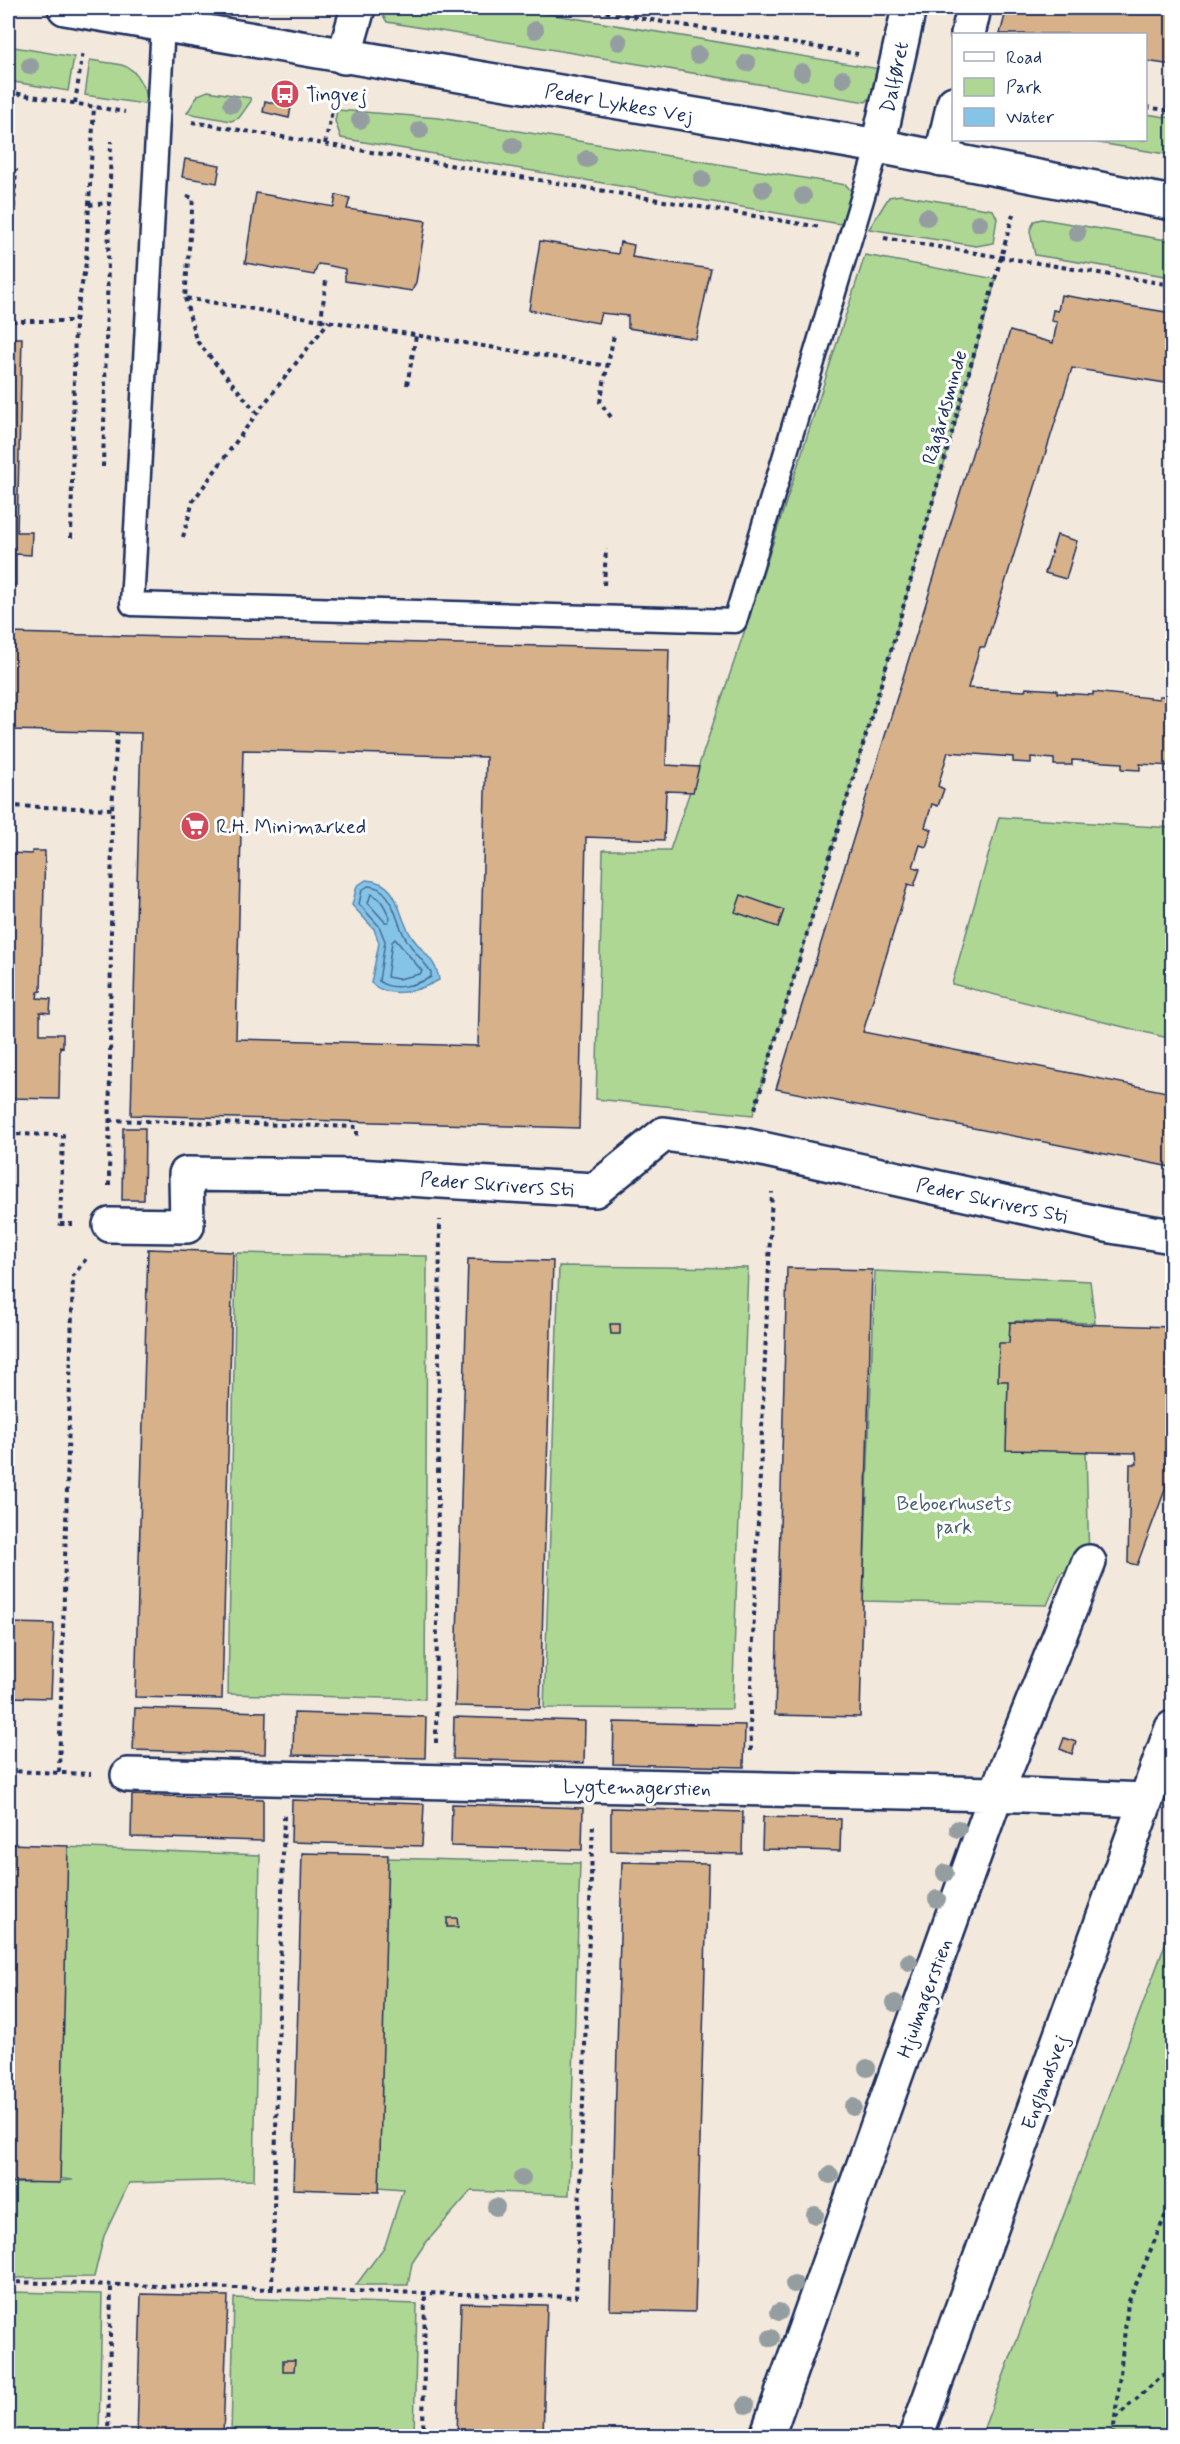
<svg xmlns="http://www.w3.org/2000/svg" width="1180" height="2444" viewBox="0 0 1180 2444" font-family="Mynerve,sans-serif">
<rect width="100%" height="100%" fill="#f3e8dc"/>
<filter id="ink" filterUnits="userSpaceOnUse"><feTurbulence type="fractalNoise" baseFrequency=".0167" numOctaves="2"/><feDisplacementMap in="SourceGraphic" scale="12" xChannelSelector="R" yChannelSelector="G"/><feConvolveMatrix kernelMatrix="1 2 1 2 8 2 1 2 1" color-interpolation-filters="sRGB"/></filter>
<g filter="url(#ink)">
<!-- green -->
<path fill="#afd794" stroke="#658379" stroke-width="1.5" d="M378 8H513L880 69 877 89 866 102 387 22Z
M8 46 74 57 68 91 8 81Z
M90 60C134 67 131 61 150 102V105L85 95Z
M208 91 250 98 251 101 239 118 231 121 187 113 198 95Z
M337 110 439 118 846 185 852 192 847 219 840 224 341 138 335 121Z
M1146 114 1172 118V155L1081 140H1146Z
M901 195 993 210 997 218 993 243 976 246 869 229 889 197Z
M1042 219 1172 241V277L1035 255 1030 231 1034 221Z
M865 255 996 279 892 647 753 1115 596 1099 603 850H670L749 618Z
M999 817 1172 828V1039L952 984Z
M236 1253 427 1256 425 1699 228 1694Z
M559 1266 748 1268 732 1709 544 1708Z
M875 1271 1090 1281 1095 1323 1016 1321 1011 1447 1086 1451 1089 1562 1061 1573 1047 1605 863 1601Z
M63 1847 260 1855 254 2180 129 2183 104 2236 94 2277 8 2278V2184L73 2180 56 2178Z
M386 1858 580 1863 569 2195 471 2191 424 2245 412 2263 408 2285H356L385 2246 403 2189 378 2187Z
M1172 1926V2436H981Z
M8 2292 102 2294 99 2436H8Z
M234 2298 417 2304 414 2436H231Z"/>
<!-- water -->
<path fill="#85c4e6" stroke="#5b88b0" stroke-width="1.5" d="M366 880C402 882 396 915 412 937 422 952 437 961 439 980 419 991 390 1000 371 983L379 943 374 929 352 905 357 886Z"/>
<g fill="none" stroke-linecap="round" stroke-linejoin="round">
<!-- shore -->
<path stroke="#456b94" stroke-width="1.5" d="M368 886C393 886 395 920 405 937 411 949 423 960 431 972V977C417 985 392 992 379 981L385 941 379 926 359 904 362 890Z
M371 894C382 898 385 908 390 918L388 922H385L368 903Z
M395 939 422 971 420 974 398 979 387 977 392 942Z"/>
</g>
<!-- building -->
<path fill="#d7b189" stroke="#1b2f5e" stroke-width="1.5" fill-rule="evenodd" d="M1007 8H1172V65L1146 61V34H1000Z
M265 101 291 107 289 118 263 112Z
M185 159 220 165 217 183 182 177Z
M256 193 334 207 336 195 350 198 347 209 426 221 416 282 412 291 345 281V269L326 265 318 264 314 275 245 263Z
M540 241 618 254 620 242 634 245 632 257 711 269 696 339 628 328V316L601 313 598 323 529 310Z
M1061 295 1172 313V384L1072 368 985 647H980L968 688 1025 691 1026 688 1057 690V693L1093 695V692L1159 699V696H1172V766L1140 764V770L1122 769V763L1072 760V765H1054V759L1031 757V763L1013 762V757L948 752 938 786 944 789 938 806 932 804 925 827 932 830 926 847 920 845 913 867 920 869 914 886 908 884 863 1032 1172 1093 1171 1167 776 1089 1010 331 1053 343 1057 322 1051 321 1053 310 1058 311Z
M8 338H22L17 532H32L31 555 16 554V585H8Z
M1057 535 1077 541 1066 579 1045 573Z
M8 633 669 649 666 765 699 767 693 792 666 791 664 840 586 837 579 1128 131 1115 141 733 8 730ZM243 750 486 757 478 1046 236 1039Z
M32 851H45L41 991 38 992 37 998 51 999 50 1013 40 1012V1034H63V1047L60 1046 59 1099 8 1098V853L32 854Z
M741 895 784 910 778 927 735 912Z
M123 1128H145L144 1200H122Z
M148 1249 233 1252 222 1699 135 1697Z
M468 1259 553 1261 540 1708 455 1706Z
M787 1268 872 1270 860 1717 775 1715Z
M1010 1322 1172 1327V1471L1137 1565 1128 1563 1130 1464H1137L1136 1453 1006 1450 1008 1381H998L999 1343H1009Z
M610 1324H620V1334H611Z
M8 1623 54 1624 51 1698 8 1697Z
M135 1708 266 1712 265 1754 133 1750Z
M294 1713 426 1717 425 1758 293 1755Z
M454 1717 585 1721 584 1763 453 1759Z
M614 1722 745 1725 744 1767 613 1764Z
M1064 1738 1076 1742 1072 1754 1060 1749Z
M132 1795 263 1799V1841L131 1837Z
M292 1800 424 1804 422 1846 291 1842Z
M452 1804 583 1808 582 1850 451 1846Z
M611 1808 743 1812 742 1854 611 1851Z
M763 1817 841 1819 840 1851 762 1849Z
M8 1844 68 1846 60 2183 8 2182Z
M302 1853 388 1855 379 2192 293 2189Z
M622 1862 708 1864 695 2312 610 2310Z
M447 1918H457L458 1927H447Z
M141 2294 228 2296 223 2436H137Z
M461 2303 547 2305 543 2436H457Z
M283 2360H295L294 2371H283Z"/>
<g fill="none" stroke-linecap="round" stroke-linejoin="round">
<!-- lane casing -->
<g stroke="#1b2f5e" stroke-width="27">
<path id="lane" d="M163 24 132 604 735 621 878 146"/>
</g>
<!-- street casing -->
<g stroke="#1b2f5e" stroke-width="38">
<path id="street" d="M968 34 974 8
M344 57 358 8
M878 146 909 8
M941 159 954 103
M110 1225 187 1226 186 1174 356 1176 595 1190 664 1134 744 1145 1111 1226 1172 1236
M128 1775 996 1794 1145 1800
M767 2436 996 1794 1089 1562"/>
</g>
<!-- secondary casing -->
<g stroke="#1b2f5e" stroke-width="38">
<path id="secondary" d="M65 8 878 146 1172 203
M916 2436 1172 1728"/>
</g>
<!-- path -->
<path stroke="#1b2f5e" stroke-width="4" stroke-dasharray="4.5 4.5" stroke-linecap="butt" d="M579 8 858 54
M8 92 125 112
M75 103 83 51
M1146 107 1172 111
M192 122 820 227
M325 144 336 92
M187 196 193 198 185 298 321 320 326 281
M89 205 108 203
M884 238 1172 285
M8 279 9 321H75L86 263 94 106
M8 279 12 243 16 169
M185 298 196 340 257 413
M321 320 608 366
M407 385 416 336
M611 417 600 402 614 335
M103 467 111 141
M183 537 193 501 257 413 329 321
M71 538 75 321
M604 585 606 549
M8 806 112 809
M755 1109 892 647 1014 211
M109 1120 357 1127V1136
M8 1134 63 1135 60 1224H73
M109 1186 112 809 117 733
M436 1743 440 1220
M751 1751 750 1710 772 1192
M8 1771 91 1774
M59 1772 73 1276 88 1256
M8 2282 576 2297 593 1822
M272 2288 284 1815
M1115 2418 1172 2367
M108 2436 111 2286
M423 2436 425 2293
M1113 2436 1128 2303 1172 2200"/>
<!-- lane -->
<use href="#lane" stroke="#fff" stroke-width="22"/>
<!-- street -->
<use href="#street" stroke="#fff" stroke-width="33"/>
<!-- secondary -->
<use href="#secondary" stroke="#fff" stroke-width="33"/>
</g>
<!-- trees -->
<g fill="#949ea0">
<circle cx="535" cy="30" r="9"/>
<circle cx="619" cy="42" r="9"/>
<circle cx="698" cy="55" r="9"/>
<circle cx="747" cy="63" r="9"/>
<circle cx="30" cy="66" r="9"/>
<circle cx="802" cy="72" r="9"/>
<circle cx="843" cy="79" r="9"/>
<circle cx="232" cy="104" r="9"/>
<circle cx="360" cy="120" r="9"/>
<circle cx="420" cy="130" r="9"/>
<circle cx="513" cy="146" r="9"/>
<circle cx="587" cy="159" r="9"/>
<circle cx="702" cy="179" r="9"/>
<circle cx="763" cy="189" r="9"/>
<circle cx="803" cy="196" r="9"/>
<circle cx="927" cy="217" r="9"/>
<circle cx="979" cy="223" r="9"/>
<circle cx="1077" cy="233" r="9"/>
<circle cx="958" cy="1829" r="9"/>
<circle cx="945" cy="1873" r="9"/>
<circle cx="937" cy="1899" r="9"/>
<circle cx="909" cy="1962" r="9"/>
<circle cx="895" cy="2003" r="9"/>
<circle cx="867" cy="2068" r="9"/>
<circle cx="853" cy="2107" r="9"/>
<circle cx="830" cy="2175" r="9"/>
<circle cx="522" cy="2178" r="9"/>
<circle cx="496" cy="2207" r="9"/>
<circle cx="815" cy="2215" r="9"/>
<circle cx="794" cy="2284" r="9"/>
<circle cx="779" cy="2312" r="9"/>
<circle cx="771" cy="2338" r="9"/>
<circle cx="746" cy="2405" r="9"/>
</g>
</g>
<!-- icons -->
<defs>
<g id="bus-disc" transform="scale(1.5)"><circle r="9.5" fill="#d1495b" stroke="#fff"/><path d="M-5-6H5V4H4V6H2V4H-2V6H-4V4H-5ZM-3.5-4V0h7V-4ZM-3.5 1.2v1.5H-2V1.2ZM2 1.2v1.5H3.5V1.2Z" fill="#fff"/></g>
<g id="supermarket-disc" transform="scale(1.5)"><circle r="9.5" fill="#d1495b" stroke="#fff"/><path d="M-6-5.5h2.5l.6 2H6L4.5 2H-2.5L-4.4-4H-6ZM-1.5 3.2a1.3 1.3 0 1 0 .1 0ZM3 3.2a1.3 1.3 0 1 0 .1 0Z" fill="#fff"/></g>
</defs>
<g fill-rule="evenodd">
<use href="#bus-disc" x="285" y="94"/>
<use href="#supermarket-disc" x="195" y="826"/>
</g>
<g text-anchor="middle" stroke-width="6" stroke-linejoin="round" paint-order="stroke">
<!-- street labels -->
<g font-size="20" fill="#1b2f5e" stroke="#fff">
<text transform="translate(894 77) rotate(-78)" y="7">Dalføret</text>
<text transform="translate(619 103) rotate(10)" y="7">Peder Lykkes Vej</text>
<text transform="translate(944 407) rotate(-74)" y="7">Rågårdsminde</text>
<text transform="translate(497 1184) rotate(4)" y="7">Peder Skrivers Sti</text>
<text transform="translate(992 1200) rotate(12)" y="7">Peder Skrivers Sti</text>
<text transform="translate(637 1787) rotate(1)" y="7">Lygtemagerstien</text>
<text transform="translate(924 1998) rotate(-70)" y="7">Hjulmagerstien</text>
<text transform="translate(1044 2082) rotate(-70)" y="7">Englandsvej</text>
</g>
<!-- poi labels -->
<g font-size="20" fill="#1b2f5e" stroke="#fff" text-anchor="start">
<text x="306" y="101">Tingvej</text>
<text x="216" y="833">R.H. Minimarked</text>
</g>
<!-- park labels -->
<g font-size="20" fill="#47616e" stroke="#fff">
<text x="954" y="1510">Beboerhusets<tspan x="954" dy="23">park</tspan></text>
</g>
</g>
<!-- margin -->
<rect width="1180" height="2444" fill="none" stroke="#fff" stroke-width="30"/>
<rect x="15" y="15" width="1150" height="2414" fill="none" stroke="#1b2f5e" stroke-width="2" filter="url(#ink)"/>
<!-- legend -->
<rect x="952" y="33" width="195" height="108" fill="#ffffff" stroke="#a4acbf" stroke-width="1.5"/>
<rect x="964" y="52" width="30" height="9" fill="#ffffff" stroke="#a4acbf" stroke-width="1.5"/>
<text x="1006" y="63" font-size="18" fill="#1b2f5e">Road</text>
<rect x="964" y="78" width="30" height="18" fill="#afd794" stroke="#a4acbf" stroke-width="1.5"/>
<text x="1006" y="93" font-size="18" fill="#1b2f5e">Park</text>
<rect x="964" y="108" width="30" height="18" fill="#85c4e6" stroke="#a4acbf" stroke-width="1.5"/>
<text x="1006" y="123" font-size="18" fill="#1b2f5e">Water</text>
</svg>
